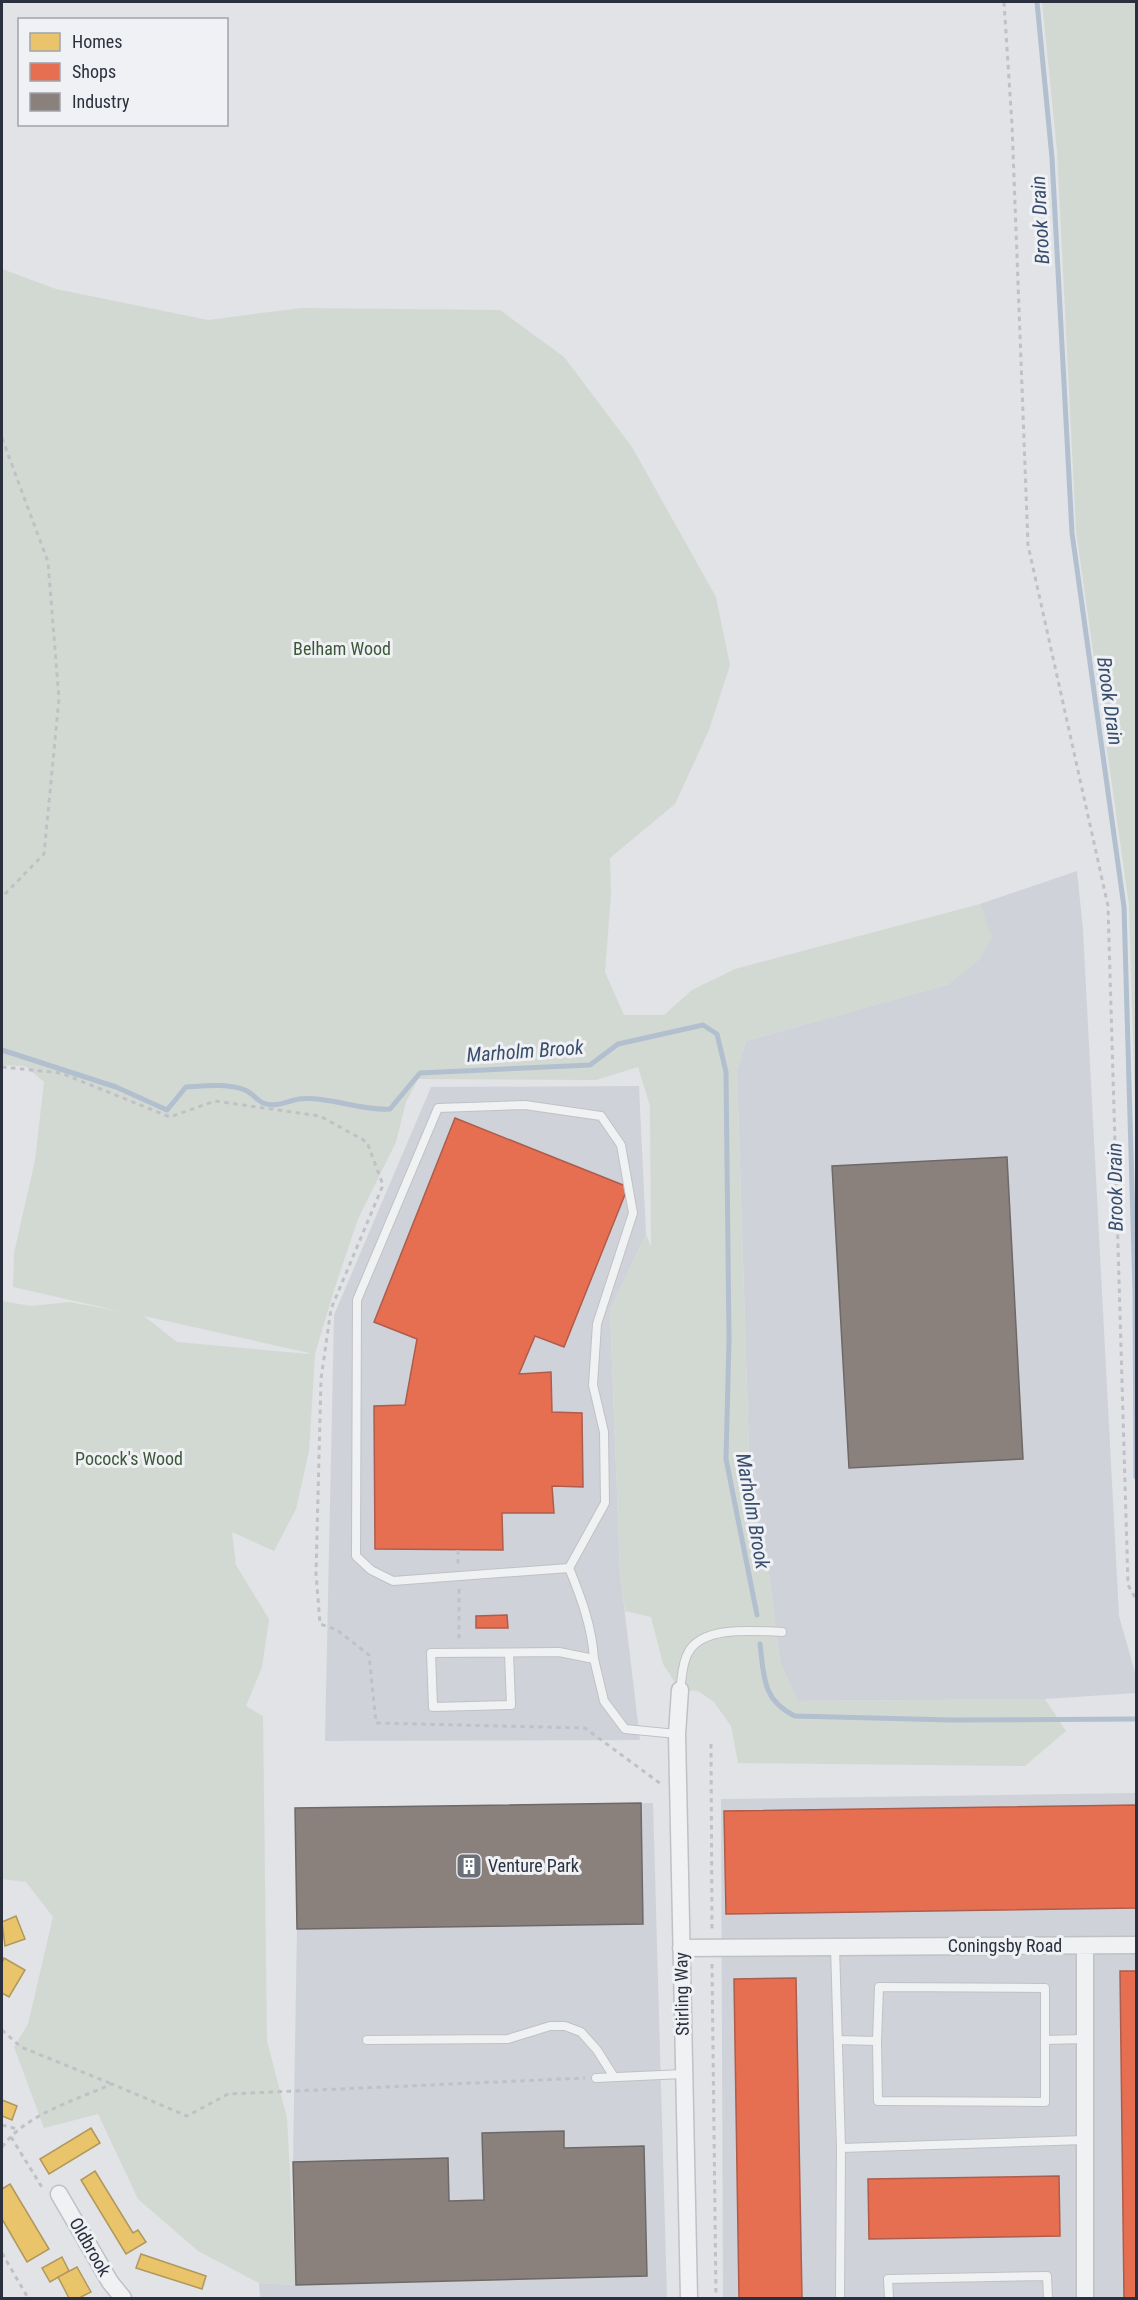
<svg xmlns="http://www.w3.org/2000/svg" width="1138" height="2300" viewBox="0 0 1138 2300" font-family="'Roboto Condensed',sans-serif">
<rect width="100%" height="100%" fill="#e1e3e6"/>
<!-- built -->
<path fill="#d0d2d9" d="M1077 871 1083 930 1119 1616 1136 1676V1693L1045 1699 797 1701 780 1662 770 1581 750 1484 737 1071 746 1041 949 984 984 917 980 904Z
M639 1086 646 1234 610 1310 620 1572 640 1740 325 1741 334 1315 431 1087Z
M1136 1793V2298H723L721 1799Z
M653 1803 667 2298H260L259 2283 296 2285 293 2162 297 1929 295 1808Z"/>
<!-- green -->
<path fill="#d2d9d2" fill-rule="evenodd" d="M1042 2H1136V1146L1129 905 1076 531 1057 151Z
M2 269 56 289 208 320 301 308 500 310 564 357 632 447 716 597 730 665 709 730 675 804 610 858 611 894 605 972 624 1015H664L692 990 735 969 980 904 992 938 979 960 949 984 746 1041 737 1071 750 1484 770 1581 780 1662 797 1701 1045 1699 1066 1731 1025 1766 738 1763 731 1726 714 1702 698 1691 680 1690 663 1664 651 1617 625 1611 620 1572 610 1310 646 1234 651 1247 650 1106 638 1067 596 1080 418 1079 406 1102 396 1142 358 1219 335 1287 315 1354 309 1451 296 1509 274 1551 232 1532 236 1565 269 1619 262 1667 246 1706 263 1716 267 2041 287 2118 296 2285 259 2283 198 2251 138 2199 98 2114 44 2128 14 2047 28 2024 53 1917 26 1882 2 1879V1301L31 1306 69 1302 119 1311 13 1287 14 1253 35 1160 44 1082 25 1066 2 1065ZM144 1316 309 1353V1354L177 1342Z"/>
<!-- homes -->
<path fill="#e9c46a" stroke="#b0985c" stroke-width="1.5" d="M16 1916 25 1939 5 1946 2 1922Z
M4 1958 25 1970 9 1997 2 1993V1963Z
M2 2100 17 2106 12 2120 2 2116Z
M91 2128 100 2143 49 2174 40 2159Z
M95 2171 133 2233 138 2230 146 2242 126 2254 81 2180Z
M10 2184 49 2249 27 2262 2 2219V2189Z
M141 2254 206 2276 202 2289 136 2268Z
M62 2257 69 2271 50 2282 42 2268Z
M77 2267 91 2292 79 2298H69L58 2277Z"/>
<!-- shops -->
<path fill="#e76f51" stroke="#ae5c4b" stroke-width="1.5" d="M455 1118 628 1187 564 1347 535 1336 519 1374 551 1372 552 1412 582 1413 583 1487 552 1486 554 1513H502L503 1550 375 1549 374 1406 405 1405 417 1339 374 1322Z
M507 1615 508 1628H476V1616Z
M1136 1805V1908L726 1914 724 1811Z
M1120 1971H1136V2298H1124Z
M796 1978 802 2298H739L734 1979Z
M1059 2176 1060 2236 869 2239 868 2179Z"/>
<!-- industry -->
<path fill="#8a817c" stroke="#6d6969" stroke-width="1.5" d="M1007 1157 1023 1459 849 1468 832 1166Z
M641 1803 643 1924 297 1929 295 1808Z
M564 2131V2148L644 2146 647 2276 296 2285 293 2162 448 2158 449 2201 484 2200 482 2133Z"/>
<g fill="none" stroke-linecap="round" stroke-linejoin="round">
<!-- stream -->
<path stroke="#b2bfce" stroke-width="5" d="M1037 2 1052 158 1072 533 1124 907 1135 1291 1136 1477
M2 1050 116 1087 167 1110 186 1087C205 1086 226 1083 245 1090 252 1093 257 1100 263 1103 277 1108 287 1101 299 1099 330 1096 360 1111 390 1109L420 1073 590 1065 618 1044 703 1025 717 1034 726 1072 729 1340 726 1459 757 1615
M760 1644C764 1676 762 1700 795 1716L951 1720 1136 1719"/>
<!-- service casing -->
<g stroke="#c0c1c4" stroke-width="10">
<path id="service" d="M569 1568 605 1503 604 1432 593 1385 597 1324 633 1213 621 1145 601 1116 525 1105 438 1108 357 1300 356 1556 371 1570 393 1581 569 1568C581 1597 592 1627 594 1659
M509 1653 511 1705 433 1707 431 1653 559 1652 594 1659 604 1701 625 1729 677 1734
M680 1690C682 1679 682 1663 688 1653 702 1625 756 1631 782 1632
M835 1947 841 2148 840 2298
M367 2040 508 2039 550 2026H565L581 2032 597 2050 614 2077
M838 2040 877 2041 878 2101 1045 2102V1988L879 1987 877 2041
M1045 2040 1084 2039
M596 2078 683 2074
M841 2148 1084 2140
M889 2298 888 2279 1047 2276 1048 2298"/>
</g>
<!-- minor casing -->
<g stroke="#c0c1c4" stroke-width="19">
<path id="minor" d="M680 1690 677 1734 689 2298
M681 1948 1136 1945
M59 2194 110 2282 123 2298
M1085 2298V1946"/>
</g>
<!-- path -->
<path stroke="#c0c1c6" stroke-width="3" stroke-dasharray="4.5 4.5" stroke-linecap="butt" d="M1004 2 1012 125 1028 545 1108 906 1128 1585 1136 1599
M2 438 48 562 59 699 44 854 2 897
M2 1067 61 1073 170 1117 215 1101 320 1116 367 1142 383 1185 331 1309 321 1379 316 1573 320 1624 337 1630 369 1655 376 1723 585 1728 661 1784
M458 1550V1564
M459 1589V1642
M711 1744 712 1931
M712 1964 716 2298
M2 2030 21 2047 112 2084
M2 2125 17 2129
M11 2137 43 2189
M2 2147C26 2114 76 2100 112 2084L187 2116 228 2094 585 2078
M2 2253 28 2298"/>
<!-- service -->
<use href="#service" stroke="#f0f1f3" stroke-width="8"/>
<!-- minor -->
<use href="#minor" stroke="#f0f1f3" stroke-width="16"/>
</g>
<!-- icons -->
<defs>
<g id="building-square" transform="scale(1.35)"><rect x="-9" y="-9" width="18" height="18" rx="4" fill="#6a6f78" stroke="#eff1f5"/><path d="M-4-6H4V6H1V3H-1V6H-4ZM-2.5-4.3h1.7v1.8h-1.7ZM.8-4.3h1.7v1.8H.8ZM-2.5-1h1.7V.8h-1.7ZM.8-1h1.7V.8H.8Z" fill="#fff"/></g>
</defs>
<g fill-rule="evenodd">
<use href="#building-square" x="469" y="1866"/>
</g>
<g text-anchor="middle" stroke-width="6" stroke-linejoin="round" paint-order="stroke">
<!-- park labels -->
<g font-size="18" fill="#3e5739" stroke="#eff1f5">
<text x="342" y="655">Belham Wood</text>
<text x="129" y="1465">Pocock's Wood</text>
</g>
<!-- poi labels -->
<g font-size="18" fill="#2a303d" stroke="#eff1f5" text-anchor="start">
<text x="488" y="1872">Venture Park</text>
</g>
<!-- street labels -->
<g font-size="18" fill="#2a303d" stroke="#eff1f5">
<text x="1005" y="1952">Coningsby Road</text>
<text transform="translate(682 1994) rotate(-91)" y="6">Stirling Way</text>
<text transform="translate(90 2247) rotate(60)" y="6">Oldbrook</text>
</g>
<!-- water labels -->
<g font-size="20" font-style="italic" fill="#394e6c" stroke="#eff1f5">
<text transform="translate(1040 220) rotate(-93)" y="7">Brook Drain</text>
<text transform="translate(1110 701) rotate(82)" y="7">Brook Drain</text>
<text transform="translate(525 1051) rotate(-4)" y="7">Marholm Brook</text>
<text transform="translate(1115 1187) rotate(-91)" y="7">Brook Drain</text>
<text transform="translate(753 1511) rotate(80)" y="7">Marholm Brook</text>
</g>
</g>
<!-- border -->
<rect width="1138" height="2300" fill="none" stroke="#2a303d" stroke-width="6"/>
<!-- legend -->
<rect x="18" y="18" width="210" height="108" fill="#eff1f5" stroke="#a0a4ab" stroke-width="1.5"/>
<rect x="30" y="33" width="30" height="18" fill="#e9c46a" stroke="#a0a4ab" stroke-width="1.5"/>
<text x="72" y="48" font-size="18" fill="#2a303d">Homes</text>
<rect x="30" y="63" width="30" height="18" fill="#e76f51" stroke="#a0a4ab" stroke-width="1.5"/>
<text x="72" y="78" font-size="18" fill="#2a303d">Shops</text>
<rect x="30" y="93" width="30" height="18" fill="#8a817c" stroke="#a0a4ab" stroke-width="1.5"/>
<text x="72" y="108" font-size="18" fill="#2a303d">Industry</text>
</svg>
